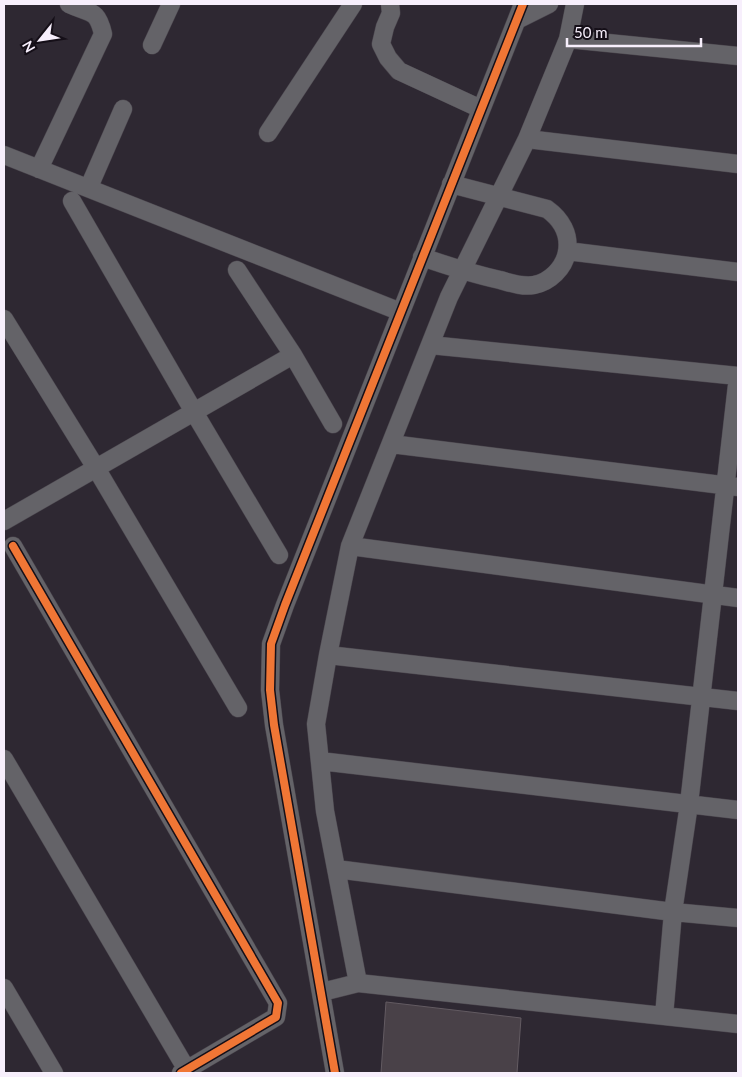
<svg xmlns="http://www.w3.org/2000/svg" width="742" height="1077" viewBox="0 0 742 1077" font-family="Lato,sans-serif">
<rect width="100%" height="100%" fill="#2e2832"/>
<!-- building -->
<path fill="#494148" stroke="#635b62" d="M386 1002 521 1018 517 1073H381Z"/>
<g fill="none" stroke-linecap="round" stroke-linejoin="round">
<!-- street casing -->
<g stroke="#4a454d" stroke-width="19">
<path id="street" d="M390 4 391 13 385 27 381 44 388 58 399 71 481 109
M517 20 549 4
M568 39 738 56
M152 45 171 4
M268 133 353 4
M527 139 738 164
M4 155 401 312
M39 169 103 34C97 8 90 14 69 4
M89 187 123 109
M72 201 194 412 279 555
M567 251 738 272
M422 257C448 266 473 274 500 280 511 283 522 287 534 285 550 282 564 268 567 252 570 234 561 219 547 209L451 184
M237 270 293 355 333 424
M4 319 96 468 238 708
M430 345 738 376
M391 444 738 487
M4 521 293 355
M13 546 278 1003 276 1017 181 1073
M350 546 738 598
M328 655 738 701
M4 759 187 1070
M320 761 738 810
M336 869 673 912 738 918
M358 983 325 811 316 724 328 655 350 546 449 297 527 139 568 39 575 4
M4 988 54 1073
M322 992 358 983 738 1024
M664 1016 673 912 689 804 738 376
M335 1073 274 725 270 690 271 644 285 605 523 4"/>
</g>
<!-- street -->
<use href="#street" stroke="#646368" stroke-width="18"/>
<!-- cycleway casing -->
<g stroke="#150f18" stroke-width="11">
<path id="cycleway" d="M13 546 278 1003 276 1017 181 1073
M335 1073 274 725 270 690 271 644 285 605 523 4"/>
</g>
<!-- cycleway -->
<use href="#cycleway" stroke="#f07635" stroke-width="8"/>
</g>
<!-- border -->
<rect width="742" height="1077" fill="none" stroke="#f7effc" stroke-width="10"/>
<!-- north arrow -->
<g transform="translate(40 40) rotate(240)" stroke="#150f18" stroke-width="4" paint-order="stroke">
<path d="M0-4L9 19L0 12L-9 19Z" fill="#f7effc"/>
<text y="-8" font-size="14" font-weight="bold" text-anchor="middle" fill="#f7effc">N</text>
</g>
<!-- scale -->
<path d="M567 38v8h134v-8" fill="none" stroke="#f7effc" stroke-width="2.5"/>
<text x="574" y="38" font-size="15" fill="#f7effc" stroke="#150f18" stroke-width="4" paint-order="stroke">50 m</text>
</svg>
